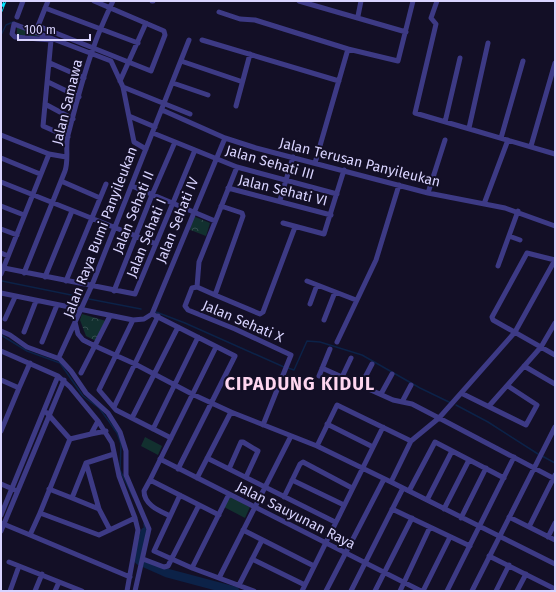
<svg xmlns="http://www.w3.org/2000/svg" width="556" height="592" viewBox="0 0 556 592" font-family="'Fira Sans',sans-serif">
<defs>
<pattern id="forest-crowns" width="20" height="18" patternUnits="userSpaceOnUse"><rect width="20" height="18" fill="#12302f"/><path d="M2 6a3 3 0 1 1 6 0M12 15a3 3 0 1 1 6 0" fill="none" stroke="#344d4e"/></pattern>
</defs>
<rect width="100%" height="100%" fill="#130f26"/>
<!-- green -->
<path fill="#12302f" d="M17 25 45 37 17 35Z
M145 437 162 446 158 455 141 446Z
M229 496 250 507 245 518 224 507Z"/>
<!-- forest -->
<path fill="url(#forest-crowns)" d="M193 216 210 223 206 236 188 229Z
M82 314 106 321 96 341 86 336 80 320Z"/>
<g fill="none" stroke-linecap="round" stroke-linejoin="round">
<!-- stream -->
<path stroke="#0c2248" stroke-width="1.5" d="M1 35 6 25 13 22
M2 281 81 297
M89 299 141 309
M156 312 185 323 284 367
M1 335 27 351 60 363 83 396 99 408 108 420 117 433 121 444 120 470 133 497
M288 368 294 370 307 341 320 342 362 355 420 388 451 403
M456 405 488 422 538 454
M542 456 555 463
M144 524 145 532"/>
<!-- river -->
<path stroke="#0c2248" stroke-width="9" d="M145 532 138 559 140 561 167 573 235 591"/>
<!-- minor -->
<path stroke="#3d3a85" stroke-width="5" d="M48 1 38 26 151 71 165 35 164 31 94 1
M152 1H153
M299 1 406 32
M437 1 431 18 436 24 415 113 555 154
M45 8 138 43
M219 12 240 19 255 20 348 49
M358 16 361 1
M17 17 23 1
M51 40 15 37 12 34 14 24 111 61 123 87 134 142 146 149
M51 40 43 126 68 137
M202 40 339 81
M181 61 240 81
M50 63 84 78
M120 81 146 23
M48 82 79 97
M173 83 208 95
M123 87 190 114
M45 104 73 119
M236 106 250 54
M162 110 225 138 256 148 428 193 505 208 555 226
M129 116 155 127
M445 122 460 58
M469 128 488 43
M153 133 237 167 337 194
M1 135 49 154 66 157
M501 138 523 61
M531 146 555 63
M1 158 40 174
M315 163 348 49 398 61 413 1
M61 181 100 198
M1 182 156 244
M132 186 215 221
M228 188 331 215
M428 193 445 140
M280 200 293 157
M484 204 508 140
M1 206 24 215
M221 206 242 213 243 216 215 295 260 314 263 312 295 227
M283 223 324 234 344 170
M1 229 17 235
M509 236 520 240
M1 253 8 256
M555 260 527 253 492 317 493 320 555 355
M498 266 518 211
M4 268 135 294 195 150
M24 273 65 171C69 159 65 147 68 135 76 105 83 75 94 46 99 31 106 16 113 1
M1 274 49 154
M45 277 72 211
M66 281 106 184
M307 281 356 300
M197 287 192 288 185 306 188 310 235 329 291 355 263 425
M197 287 199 262 237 167
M197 287 215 295
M114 291 152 195 175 142
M1 293 133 320 144 319 152 314
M310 304 317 285
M152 314 235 356 178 469
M152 314 225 138
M5 319 15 297
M133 320 99 390 116 410 171 438
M324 320 335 292
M75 322 78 334 83 340 95 346 135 364 192 394 231 412 317 446 391 482 411 441 439 418 555 479
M1 331 10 335 27 347 60 359 71 371 86 393 108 413 120 432 126 451V475L149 529 135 591
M24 332 36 301
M42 342 57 305
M337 342 376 260 399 185
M216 347 150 480 219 515
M1 351 58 376 70 387 98 421 112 443 119 476 135 518 99 535 40 513 30 535 1 523
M60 355 92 285 189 40
M524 366 555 384
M322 368 393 400 412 404 439 418 515 332 555 260
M81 373 110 316
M319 376 330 349
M342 377 351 358
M1 380 19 388 1 431
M361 385 372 364
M19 388 30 363
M381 394 392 374
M463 394 526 425 537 405 508 386
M402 402 411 385
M489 406 541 347 555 323
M114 407 158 316
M47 413 70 439
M132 418 178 327
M327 424 373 447
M153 429 198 337
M91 434 106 431
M317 446 337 405 411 441
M207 458 335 522
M160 459 421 591
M86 463 99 509
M229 469 241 442H243L258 451 246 477
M197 478 231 412
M150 480 144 491C144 505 160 511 170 516
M292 480 344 505
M391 482 555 564
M1 484 15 490
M49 489 72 498
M409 491 435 442 504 478
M180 495 154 551 192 568 254 591
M284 497 300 464 303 462 352 488
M427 500 452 451
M392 509 470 546
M444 509 469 460
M40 513 70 439 91 434 98 421
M1 515 58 376
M509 517 555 540
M461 518 486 468
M529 527 555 475
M110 530 99 509 72 498 86 463 114 454
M243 530 314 566
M1 531 64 380
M30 535 130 577
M548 537 555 523
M489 556 555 589
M143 559 164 567 168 566 199 505
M252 559 305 585
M9 562 82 591
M192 568 229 494
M219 578 291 436
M239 585 262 540
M10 591 19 566
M35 591 42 574
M55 591 59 582
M127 591 138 530 135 518
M302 591 383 427
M326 591 384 479
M351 591 403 488
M375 591 412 518
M400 591 430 527
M423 591 450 537
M447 591 514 457
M472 591 555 427
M496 591 509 565
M517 591 526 574"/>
<!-- rail casing -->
<g stroke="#00e5ff" stroke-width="3">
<path id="rail" d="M1 11 5 1"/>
</g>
<!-- rail -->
<use href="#rail" stroke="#130f26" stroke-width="1.5" stroke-dasharray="4.5" stroke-linecap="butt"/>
</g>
<g text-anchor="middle" stroke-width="4" stroke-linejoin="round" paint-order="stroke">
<!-- street labels -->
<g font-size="14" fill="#d9d4ff" stroke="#130f26">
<text transform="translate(67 102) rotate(-76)" y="5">Jalan Samawa</text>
<text transform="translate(270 162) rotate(16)" y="5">Jalan Sehati III</text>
<text transform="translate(360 162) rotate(14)" y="5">Jalan Terusan Panyileukan</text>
<text transform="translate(283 190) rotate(14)" y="5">Jalan Sehati VI</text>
<text transform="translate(133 212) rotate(-68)" y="5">Jalan Sehati II</text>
<text transform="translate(177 220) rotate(-68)" y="5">Jalan Sehati IV</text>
<text transform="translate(100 232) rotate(-69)" y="5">Jalan Raya Bumi Panyileukan</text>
<text transform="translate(146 238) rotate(-68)" y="5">Jalan Sehati I</text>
<text transform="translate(243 321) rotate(23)" y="5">Jalan Sehati X</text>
<text transform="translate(296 515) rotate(27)" y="5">Jalan Sauyunan Raya</text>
</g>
<!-- district labels -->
<g font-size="18" font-weight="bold" letter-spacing="1" fill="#ffd6f0" stroke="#130f26">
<text x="300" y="390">CIPADUNG KIDUL</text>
</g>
</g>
<!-- border -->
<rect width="556" height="592" fill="none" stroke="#d9d4ff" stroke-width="4"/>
<!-- scale -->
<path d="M18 34v6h72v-6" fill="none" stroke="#d9d4ff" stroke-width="2"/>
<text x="24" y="34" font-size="12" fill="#d9d4ff" stroke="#130f26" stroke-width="3" paint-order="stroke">100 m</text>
</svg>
